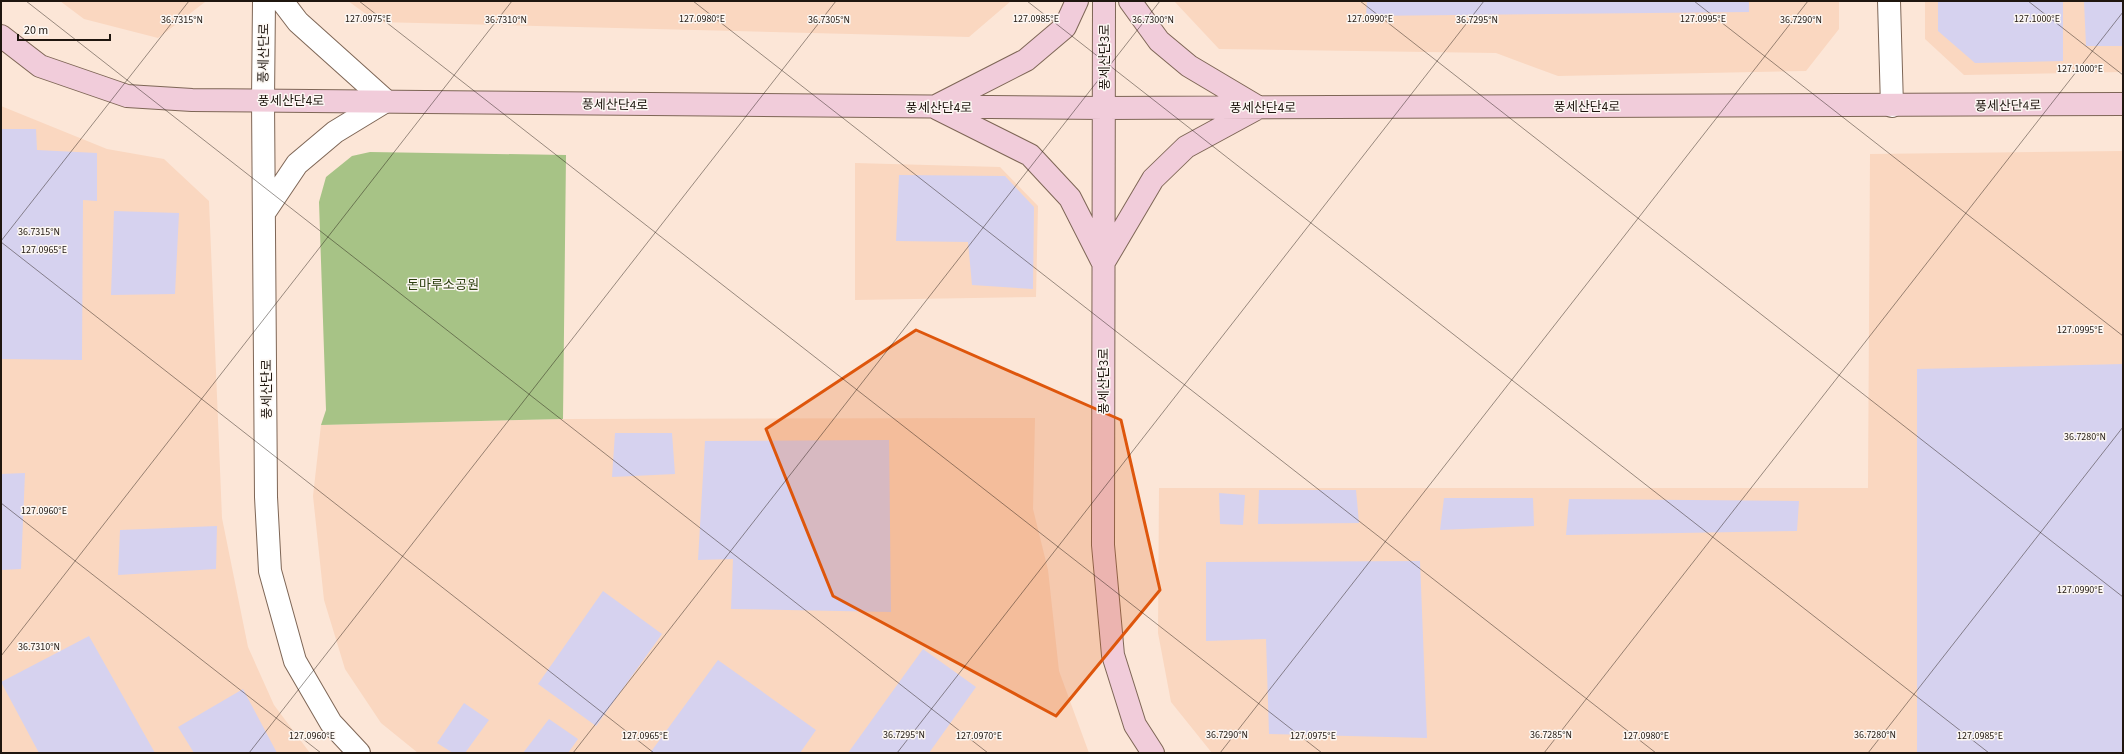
<svg xmlns="http://www.w3.org/2000/svg" width="2124" height="754" viewBox="0 0 2124 754" font-family="'Source Sans 3','Noto Sans KR',sans-serif">
<rect width="100%" height="100%" fill="#fce6d7"/>
<!-- built -->
<path fill="#fad7c0" d="M60 1H205V2L158 38 84 19Z
M348 1H1011L969 37 377 22Z
M1174 1H1839V29L1806 71 1558 76 1496 53 1219 49Z
M1925 1H2123V72L1964 75 1925 39Z
M1 106 107 149 164 159 209 201 222 518 248 647 274 705 310 753H1Z
M2123 151V753H1212L1171 702 1158 633 1159 488H1868L1870 154Z
M855 163 1000 167 1038 206 1036 297 855 300Z
M1035 418 1033 509 1048 570 1059 671 1089 753H418L381 723 345 669 324 600 313 496 321 425 563 419Z"/>
<!-- green -->
<path fill="#a7c386" d="M370 152 566 155 563 419 321 425 326 410 319 202 326 177 352 156Z"/>
<!-- building -->
<path fill="#d6d2ef" d="M1367 1H1749V12L1366 16Z
M1938 1H2063V61L1975 63 1938 31Z
M2084 1H2123V46H2086Z
M1 129H36L37 150 97 153V201L83 200 82 360 1 359Z
M899 175 1005 176 1034 207 1033 289 972 285 968 242 896 241Z
M114 211 179 213 175 294 111 295Z
M2123 364V753H1917V369Z
M615 433H672L675 474 612 477Z
M889 440 891 612 731 609 733 559 698 560 705 441Z
M25 473 21 569 1 570V474Z
M1259 490H1356L1359 523 1258 524Z
M1219 493 1245 495 1243 525 1220 524Z
M1444 498H1533L1534 526 1440 530Z
M1569 499 1799 501 1797 531 1566 535Z
M217 526 216 569 118 575 120 530Z
M1420 561 1427 738 1269 734 1266 639 1206 641V562Z
M603 591 662 634 596 726 538 684Z
M89 636 155 753H39L1 682Z
M923 649 976 687 929 753H848Z
M718 660 816 730 800 753H650Z
M243 689 277 753H194L178 727Z
M464 703 489 720 465 753H453L437 743Z
M549 719 578 739 568 753H523Z"/>
<g fill="none" stroke-linecap="round" stroke-linejoin="round">
<!-- street casing -->
<g stroke="#7e6656" stroke-width="24">
<path id="street" d="M264 1 263 100 266 497 270 571 295 661 331 723 359 753
M1889 1 1892 106
M264 213 297 164 335 132 386 101 298 22 282 1"/>
</g>
<!-- secondary casing -->
<g stroke="#7e6656" stroke-width="24">
<path id="secondary" d="M1104 1 1103 545 1113 655 1135 725 1153 753
M1130 1 1159 41 1189 66 1258 107
M1 36 40 66 127 96 192 100 1104 108 2123 104
M936 106 1026 60 1065 27 1077 1
M938 109 1030 155 1070 198 1102 261
M1104 262 1153 179 1186 147 1256 109"/>
</g>
<!-- street -->
<use href="#street" stroke="#fff" stroke-width="22"/>
<!-- secondary -->
<use href="#secondary" stroke="#f1ccda" stroke-width="22"/>
</g>
<!-- marked area -->
<path fill="#de560c" fill-opacity="0.2" stroke="#de560c" stroke-width="3" stroke-linejoin="round" d="M916 330 1121 420 1160 590 1056 716 833 596 766 429Z"/>
<!-- ticks -->
<path fill="none" stroke="#1f160f" stroke-width="1" stroke-opacity="0.45" d="M26 1 988 753M359 1 1322 753M693 1 1656 753M1027 1 1989 753M1360 1 2123 597M1694 1 2123 336M2028 1 2123 75M1 241 189 1M1 242 654 753M1 503 321 753M1 656 512 1M249 753 836 1M573 753 1160 1M897 753 1484 1M1220 753 1808 1M1544 753 2123 12M1868 753 2123 427"/>
<g text-anchor="middle" stroke-width="3" stroke-linejoin="round" paint-order="stroke">
<!-- street labels -->
<g font-size="13" fill="#1f160f" stroke="#fcf7f3">
<text transform="translate(263 53) rotate(-89)" y="5">풍세산단로</text>
<text transform="translate(1104 57) rotate(-90)" y="5">풍세산단3로</text>
<text x="291" y="105">풍세산단4로</text>
<text transform="translate(615 104) rotate(1)" y="5">풍세산단4로</text>
<text transform="translate(2008 105) rotate(-1)" y="5">풍세산단4로</text>
<text x="1587" y="111">풍세산단4로</text>
<text x="939" y="112">풍세산단4로</text>
<text x="1263" y="112">풍세산단4로</text>
<text transform="translate(1103 381) rotate(-90)" y="5">풍세산단3로</text>
<text transform="translate(266 389) rotate(-90)" y="5">풍세산단로</text>
</g>
<!-- park labels -->
<g font-size="13" fill="#2d4010" stroke="#fcf7f3">
<text x="443" y="289">돈마루소공원</text>
</g>
</g>
<g font-size="10" text-anchor="middle" fill="#1f160f" stroke="#fcf7f3" stroke-width="3" stroke-linejoin="round" paint-order="stroke">
<text x="368" y="22">127.0975°E</text>
<text x="702" y="22">127.0980°E</text>
<text x="1370" y="22">127.0990°E</text>
<text x="1703" y="22">127.0995°E</text>
<text x="2037" y="22">127.1000°E</text>
<text x="1036" y="22">127.0985°E</text>
<text x="182" y="23">36.7315°N</text>
<text x="506" y="23">36.7310°N</text>
<text x="829" y="23">36.7305°N</text>
<text x="1153" y="23">36.7300°N</text>
<text x="1477" y="23">36.7295°N</text>
<text x="1801" y="23">36.7290°N</text>
<text x="2080" y="72">127.1000°E</text>
<text x="39" y="235">36.7315°N</text>
<text x="44" y="253">127.0965°E</text>
<text x="2080" y="333">127.0995°E</text>
<text x="2085" y="440">36.7280°N</text>
<text x="44" y="514">127.0960°E</text>
<text x="2080" y="593">127.0990°E</text>
<text x="39" y="650">36.7310°N</text>
<text x="904" y="738">36.7295°N</text>
<text x="1227" y="738">36.7290°N</text>
<text x="1551" y="738">36.7285°N</text>
<text x="1875" y="738">36.7280°N</text>
<text x="312" y="739">127.0960°E</text>
<text x="645" y="739">127.0965°E</text>
<text x="979" y="739">127.0970°E</text>
<text x="1313" y="739">127.0975°E</text>
<text x="1646" y="739">127.0980°E</text>
<text x="1980" y="739">127.0985°E</text>
</g>
<!-- border -->
<rect width="2124" height="754" fill="none" stroke="#1f160f" stroke-width="4"/>
<!-- scale -->
<path d="M18 34v6h92v-6" fill="none" stroke="#1f160f" stroke-width="2"/>
<text x="24" y="34" font-size="12" fill="#1f160f" stroke="#fcf7f3" stroke-width="3" paint-order="stroke">20 m</text>
</svg>
